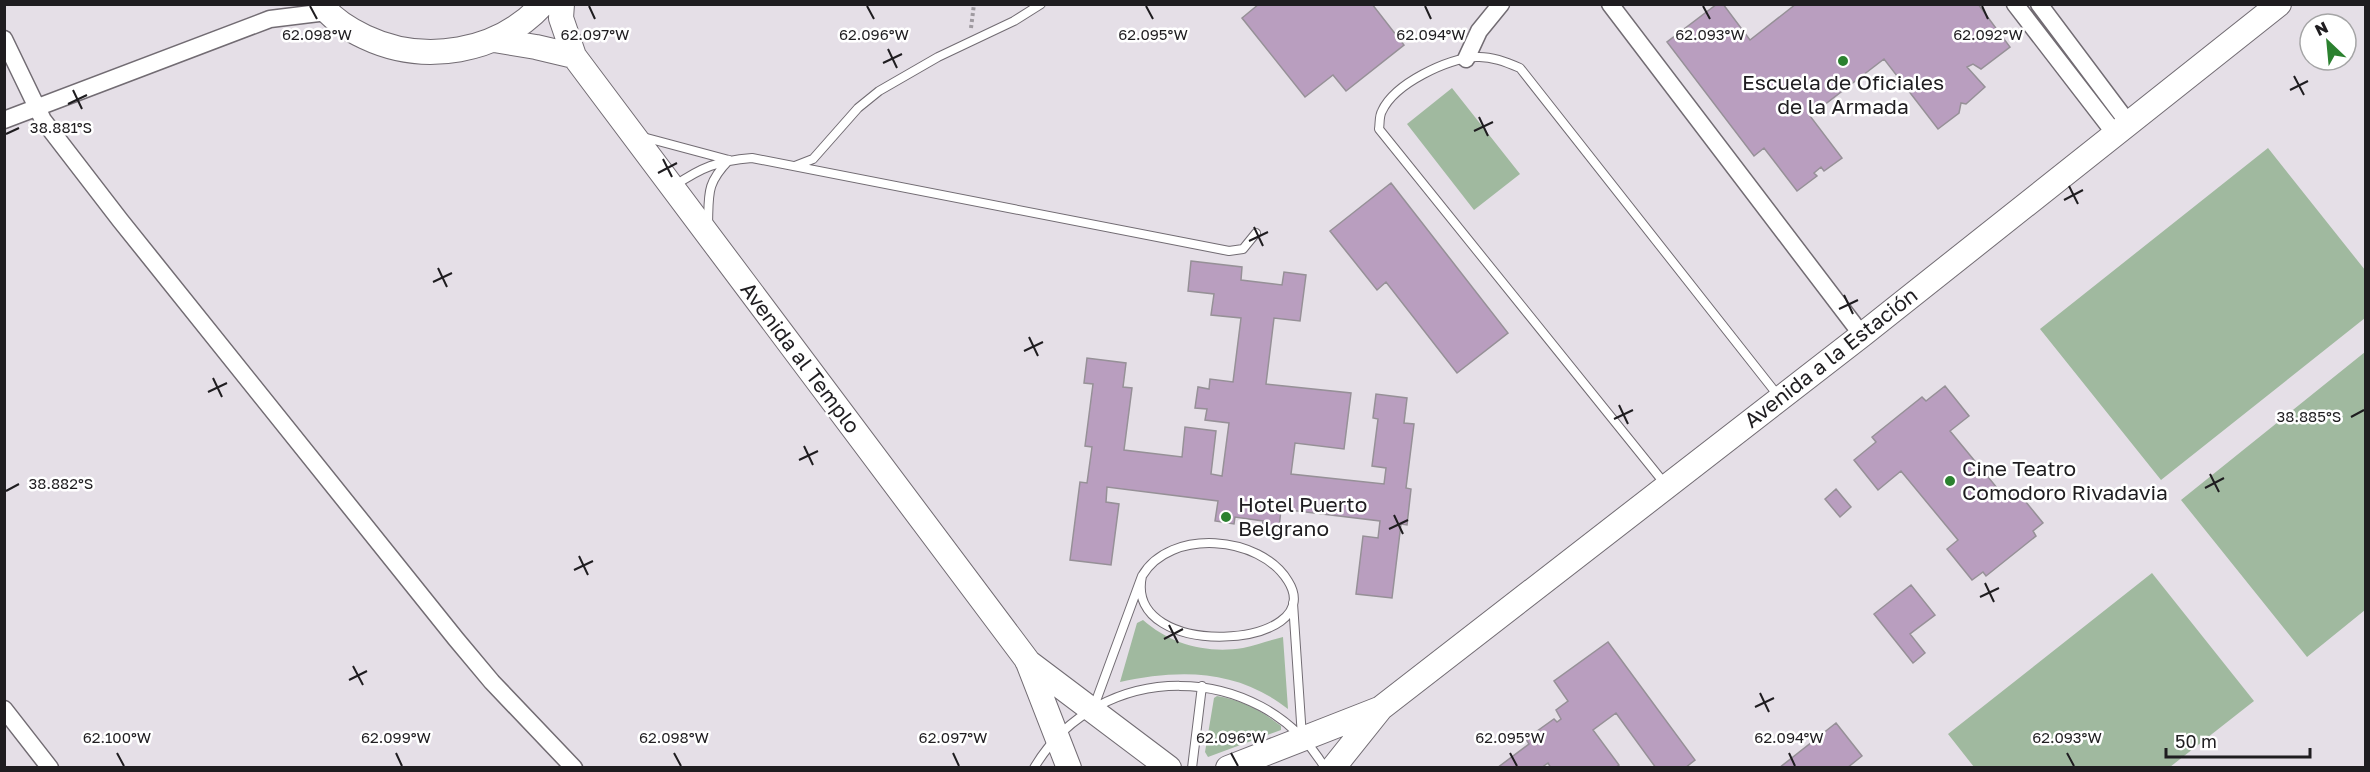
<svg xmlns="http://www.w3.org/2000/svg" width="2370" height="772" viewBox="0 0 2370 772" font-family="'Golos Text',sans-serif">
<rect width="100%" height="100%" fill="#e5dfe7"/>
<!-- grass -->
<path fill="#a0b99f" d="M1452 88 1520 174 1474 210 1407 124Z
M2268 148 2365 270V318L2161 480 2040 329Z
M2365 352V610L2307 657 2181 500Z
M2152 573 2254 701 2170 767H1974L1948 734Z
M1143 620C1170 644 1207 654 1243 648 1257 645 1270 640 1283 637L1288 709C1237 669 1180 669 1120 682L1137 623Z
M1217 696C1242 700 1262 711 1281 726V730L1208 757 1205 752 1214 698Z"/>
<!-- building -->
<path fill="#b99ebf" stroke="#969097" stroke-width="1.5" d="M1259 4H1372L1404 45 1346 91 1333 75 1305 97 1242 18Z
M1717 4H1723L1750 40 1796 4H1978L2010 47 1981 69 1973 64 1967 67 1985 87 1966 104 1961 103 1959 113 1938 129 1884 59 1810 116 1842 158 1824 171 1821 167 1814 173 1817 176 1797 191 1764 148 1754 156 1667 42Z
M1391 183 1508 333 1457 373 1386 282 1377 290 1330 231Z
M1191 261 1242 267 1241 280 1282 285 1284 272 1306 275 1300 321 1274 318 1266 384 1351 393 1344 449 1295 443 1291 474 1384 484 1386 468 1372 466 1378 419 1373 418 1376 394 1407 398 1404 423 1414 424 1406 488 1411 489 1407 525 1401 524 1392 598 1356 594 1363 536 1378 538 1380 521 1281 509 1279 529 1262 527 1263 521 1235 517 1234 524 1215 521 1218 501 1107 487 1106 502 1119 504 1111 565 1070 560 1080 482 1087 483 1092 447 1085 446 1093 384 1084 383 1087 358 1126 363 1123 387 1132 388 1124 450 1182 457 1185 427 1216 431 1211 474 1222 476 1229 423 1205 420 1207 409 1195 408 1198 387 1209 389 1210 379 1233 382 1241 318 1211 315 1214 294 1188 291Z
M1945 386 1969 416 1950 431 2007 500 2017 491 2043 523 2033 531 2036 536 1986 576 1983 572 1972 580 1947 549 1958 540 1901 471 1878 490 1854 460 1876 442 1872 437 1922 397 1926 401Z
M1836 489 1851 507 1840 517 1825 499Z
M1911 585 1935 615 1910 634 1925 653 1913 663 1874 614Z
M1608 642 1695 760 1685 768H1656L1616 713 1593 730 1619 765 1615 768H1551L1548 763 1541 768H1497L1529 744 1526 739 1554 719 1557 722 1561 719 1556 710 1568 701 1554 681Z
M1836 723 1862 756 1847 768H1779Z"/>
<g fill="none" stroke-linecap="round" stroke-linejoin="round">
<!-- lane casing -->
<g stroke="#726c73" stroke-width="10">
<path id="lane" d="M643 137 729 160
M795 166 813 159 858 108 879 91 938 57 1014 21 1041 4
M674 186C702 167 717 161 752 158L1229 251 1243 249 1256 233
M708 225C709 193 706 184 729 160
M1665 484 1379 129C1380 123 1379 116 1382 111 1395 83 1447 59 1476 57 1491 56 1506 62 1520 68L1780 398
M1293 603 1302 737
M1093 709 1142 576C1170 528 1260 535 1288 581 1331 649 1123 663 1142 576
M1034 768C1099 658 1260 659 1325 768
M1192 768 1202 686"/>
</g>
<!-- street casing -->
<g stroke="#726c73" stroke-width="19">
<path id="street" d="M1610 4 1862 335
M2015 4 2116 135
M2039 4 2129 124
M4 39 43 120 120 220 456 639 492 682 574 768
M1466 59 1479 31 1501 4
M4 120 270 19 327 12
M4 709 50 768"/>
</g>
<!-- secondary casing -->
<g stroke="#726c73" stroke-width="26">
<path id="secondary" d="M321 4C332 19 348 29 365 37 424 65 498 53 543 4
M562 4 561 18 574 56 1027 660 1069 768
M494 40 536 47 574 56
M1027 661 1169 768
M1228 768 1379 709
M1333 768 1381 708 1862 335 2279 4"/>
</g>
<!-- path -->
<path stroke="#9f9aa0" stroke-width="4" stroke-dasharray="3 3" stroke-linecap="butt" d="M971 28 974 4"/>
<!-- lane -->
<use href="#lane" stroke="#fff" stroke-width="8"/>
<!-- street -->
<use href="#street" stroke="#fff" stroke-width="16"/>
<!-- secondary -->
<use href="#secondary" stroke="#fff" stroke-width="24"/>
</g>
<!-- ticks -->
<path fill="none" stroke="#1f1d20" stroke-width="2" d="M310 6 317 19M589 6 595 19M867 6 874 19M1146 6 1153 19M1425 6 1431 19M1703 6 1710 19M1982 6 1988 19M888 49 897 68M883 63 902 54M2294 76 2304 95M73 90 82 109M2290 90 2308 81M68 104 87 95M1479 117 1488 136M1474 131 1493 122M6 134 19 128M663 159 672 177M658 173 677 163M2069 186 2078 204M2064 200 2083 190M1254 227 1263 246M1249 241 1268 232M438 268 447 287M433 282 452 273M1844 295 1853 314M1839 309 1858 300M1029 337 1038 356M1024 351 1043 342M213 378 222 397M208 392 227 383M1619 405 1628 424M2351 417 2364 410M1614 419 1633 410M804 446 813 465M799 460 818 451M2210 474 2219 492M2205 488 2224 478M6 491 19 484M1394 515 1403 534M1389 529 1408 520M579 556 588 575M574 570 593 561M1985 583 1994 602M1980 597 1999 588M1169 625 1178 643M1164 639 1183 629M353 666 363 685M349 680 367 671M1760 693 1769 712M1755 707 1774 698M117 753 124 766M396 753 402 766M674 753 681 766M953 753 959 766M1231 753 1238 766M1510 753 1517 766M1789 753 1795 766M2067 753 2074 766"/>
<!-- markers -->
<g fill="#2b812f" stroke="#fff" stroke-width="2">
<circle cx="1843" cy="61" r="6"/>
<circle cx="1950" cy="481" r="6"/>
<circle cx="1226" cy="517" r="6"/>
</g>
<g text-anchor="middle" stroke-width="5" stroke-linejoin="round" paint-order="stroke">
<!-- poi labels -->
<g font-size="21" fill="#1f1d20" stroke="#fff" text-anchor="start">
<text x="1843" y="90" text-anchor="middle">Escuela de Oficiales<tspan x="1843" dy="24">de la Armada</tspan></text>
<text x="1962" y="476">Cine Teatro<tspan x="1962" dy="24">Comodoro Rivadavia</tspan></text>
<text x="1238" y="512">Hotel Puerto<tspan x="1238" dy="24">Belgrano</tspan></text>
</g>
<!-- street labels -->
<g font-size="21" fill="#1f1d20" stroke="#fff">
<text transform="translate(800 358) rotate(53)" y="7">Avenida al Templo</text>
<text transform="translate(1831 358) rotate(-38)" y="7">Avenida a la Estación</text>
</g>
</g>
<g font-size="15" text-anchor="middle" fill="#1f1d20" stroke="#fff" stroke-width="5" stroke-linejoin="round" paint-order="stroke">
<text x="317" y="40">62.098°W</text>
<text x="595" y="40">62.097°W</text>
<text x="874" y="40">62.096°W</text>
<text x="1153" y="40">62.095°W</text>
<text x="1431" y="40">62.094°W</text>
<text x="1710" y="40">62.093°W</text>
<text x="1988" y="40">62.092°W</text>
<text x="61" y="133">38.881°S</text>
<text x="2309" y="422">38.885°S</text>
<text x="61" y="489">38.882°S</text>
<text x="117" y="743">62.100°W</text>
<text x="396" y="743">62.099°W</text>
<text x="674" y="743">62.098°W</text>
<text x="953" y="743">62.097°W</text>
<text x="1231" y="743">62.096°W</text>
<text x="1510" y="743">62.095°W</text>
<text x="1789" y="743">62.094°W</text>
<text x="2067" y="743">62.093°W</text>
</g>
<!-- border -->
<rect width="2370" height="772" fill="none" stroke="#1f1d20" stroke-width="12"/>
<!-- north arrow -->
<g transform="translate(2328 42) rotate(334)"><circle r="28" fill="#ffffff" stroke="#a5a5a6" stroke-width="1.5"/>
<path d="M0-4.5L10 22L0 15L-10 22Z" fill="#2b812f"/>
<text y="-9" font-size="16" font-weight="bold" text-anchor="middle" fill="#1f1d20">N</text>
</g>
<!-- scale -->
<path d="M2166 748v9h144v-9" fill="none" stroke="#1f1d20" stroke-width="3"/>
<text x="2175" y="748" font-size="18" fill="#1f1d20" stroke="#ffffff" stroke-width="4.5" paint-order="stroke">50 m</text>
</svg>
